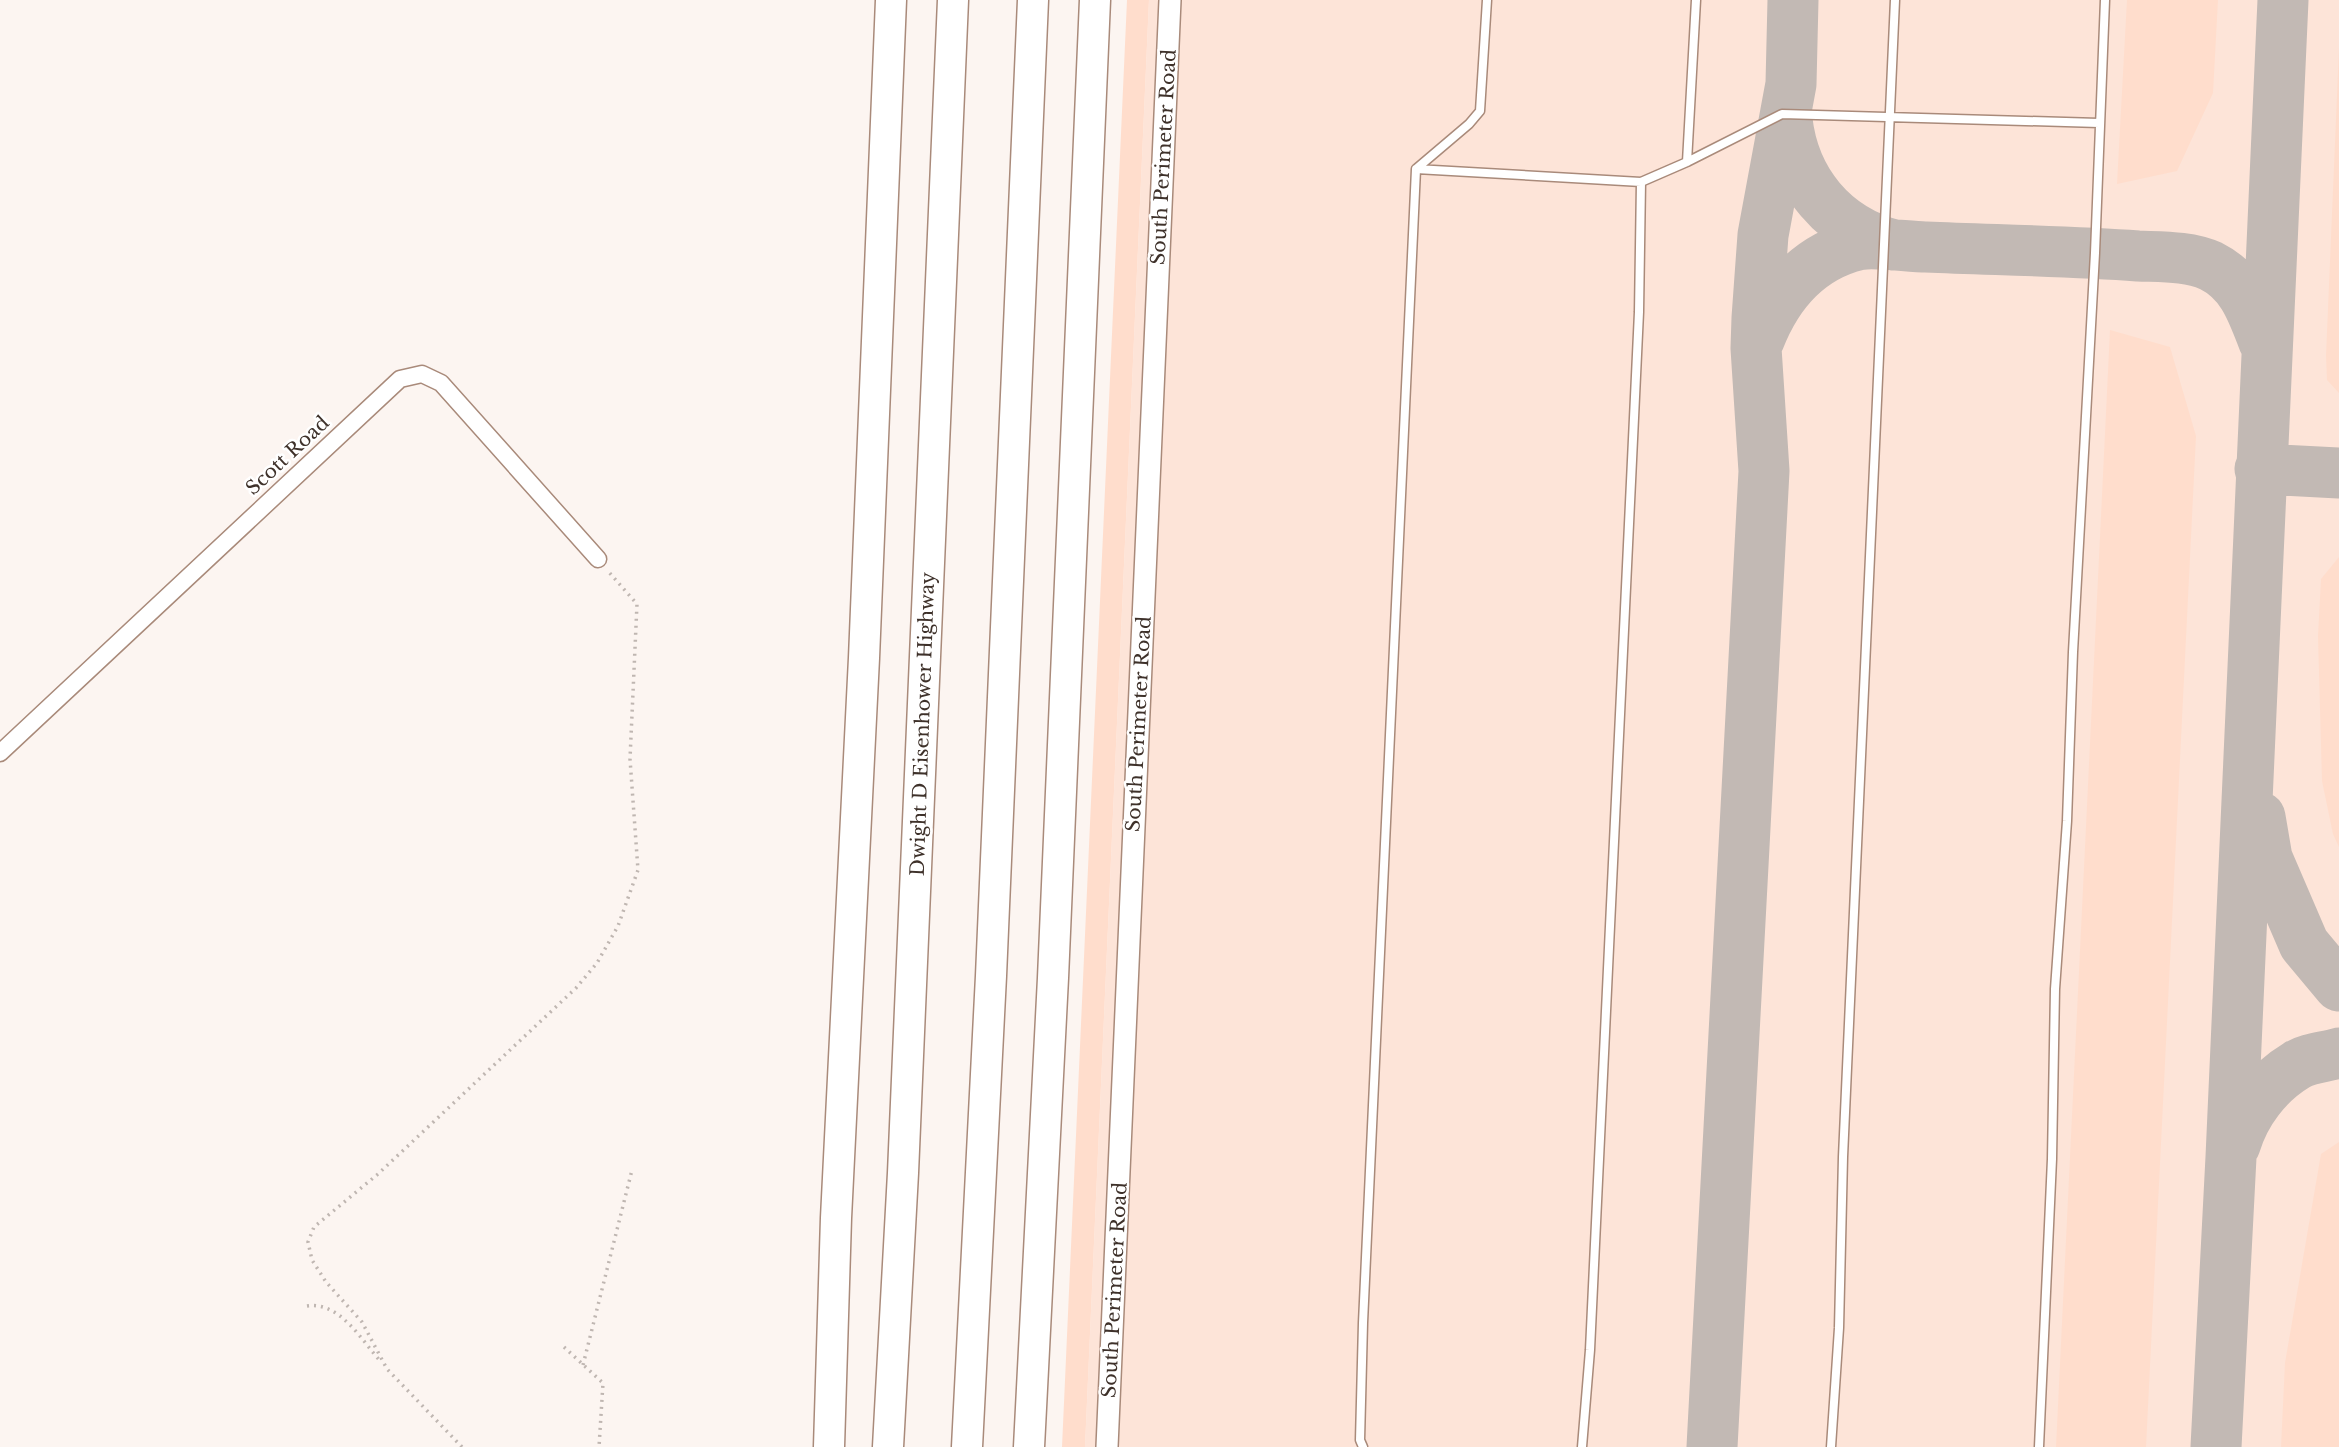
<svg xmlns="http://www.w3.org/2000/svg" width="2339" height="1447" viewBox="0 0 2339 1447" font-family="'Libre Baskerville',serif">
<rect width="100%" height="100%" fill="#fcf5f1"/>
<!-- built -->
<path fill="#fde4d8" d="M1149 0H2339V1447H1085Z"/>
<!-- green -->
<path fill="#fdc" d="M1127 0H1149L1085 1447H1062Z
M2127 0H2218L2213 93 2177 171 2117 184Z
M2339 48V393L2327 380 2326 356Z
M2110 330 2170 347 2196 436 2146 1447H2056Z
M2339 557V847L2333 834 2322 781 2318 636 2321 579Z
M2339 1142V1447H2281L2285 1363 2321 1154Z"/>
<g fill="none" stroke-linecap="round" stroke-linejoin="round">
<!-- taxiway -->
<path stroke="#c2b9b4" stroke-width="51" d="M1787 120C1794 181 1833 229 1894 245
M1759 340C1777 294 1808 257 1858 245 1873 241 1909 247 1926 247 1997 250 2068 251 2138 256 2162 257 2189 256 2211 266 2243 282 2252 311 2264 342
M2260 469 2339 473
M2260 817 2267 858 2304 944 2339 986
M2235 1145C2245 1112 2267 1083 2297 1065 2308 1058 2326 1057 2339 1053
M1712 1447 1764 471 1756 348 1757 318 1763 235 1791 84 1793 0
M2216 1447 2231 1157 2283 0"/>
<!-- service casing -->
<g stroke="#a98a7a" stroke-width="11">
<path id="service" d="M1687 162 1696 0
M1416 169 1641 182 1687 162 1782 114 2099 123
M1363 1447 1360 1440 1363 1323 1416 169 1469 124 1480 111 1487 0
M1582 1447 1590 1350 1639 312 1641 182
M1831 1447 1839 1328 1843 1157 1895 0
M2039 1447 2052 1159 2055 989 2067 821 2073 652 2095 253 2105 0"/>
</g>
<!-- minor casing -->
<g stroke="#a98a7a" stroke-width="19">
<path id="minor" d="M0 753 400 379 422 374 441 383 598 559"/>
</g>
<!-- tertiary casing -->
<g stroke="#a98a7a" stroke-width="24">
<path id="tertiary" d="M1107 1447 1170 0"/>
</g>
<!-- motorway casing -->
<g stroke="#a98a7a" stroke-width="33">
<path id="motorway" d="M829 1447 836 1218 864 658 891 0
M888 1447 903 1173 953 0
M967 1447 991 976 1033 0
M1029 1447 1053 978 1095 0"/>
</g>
<!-- path -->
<path stroke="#bfb6b1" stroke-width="3.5" stroke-dasharray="2 5" stroke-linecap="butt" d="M307 1306C340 1301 362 1341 381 1362
M564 1347 603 1383 599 1447
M583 1365 632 1170
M462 1447 387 1369 362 1322 326 1282 312 1260 308 1242 314 1227 378 1174 576 988 597 963 618 926 638 870 630 759 637 604 608 571"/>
<!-- service -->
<use href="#service" stroke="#fff" stroke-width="8"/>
<!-- minor -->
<use href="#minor" stroke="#fff" stroke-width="16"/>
<!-- tertiary -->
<use href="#tertiary" stroke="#fff" stroke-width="21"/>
<!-- motorway -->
<use href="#motorway" stroke="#fff" stroke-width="30"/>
</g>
<g text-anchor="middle" stroke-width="5" stroke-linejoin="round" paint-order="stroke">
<!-- street labels -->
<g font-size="19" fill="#3e312a" stroke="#fff">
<text transform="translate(1163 157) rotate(-87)" y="7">South Perimeter Road</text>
<text transform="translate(287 455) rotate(-43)" y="7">Scott Road</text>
<text transform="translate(922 724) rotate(-88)" y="7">Dwight D Eisenhower Highway</text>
<text transform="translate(1138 724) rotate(-87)" y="7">South Perimeter Road</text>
<text transform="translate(1114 1290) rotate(-87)" y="7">South Perimeter Road</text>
</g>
</g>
</svg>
